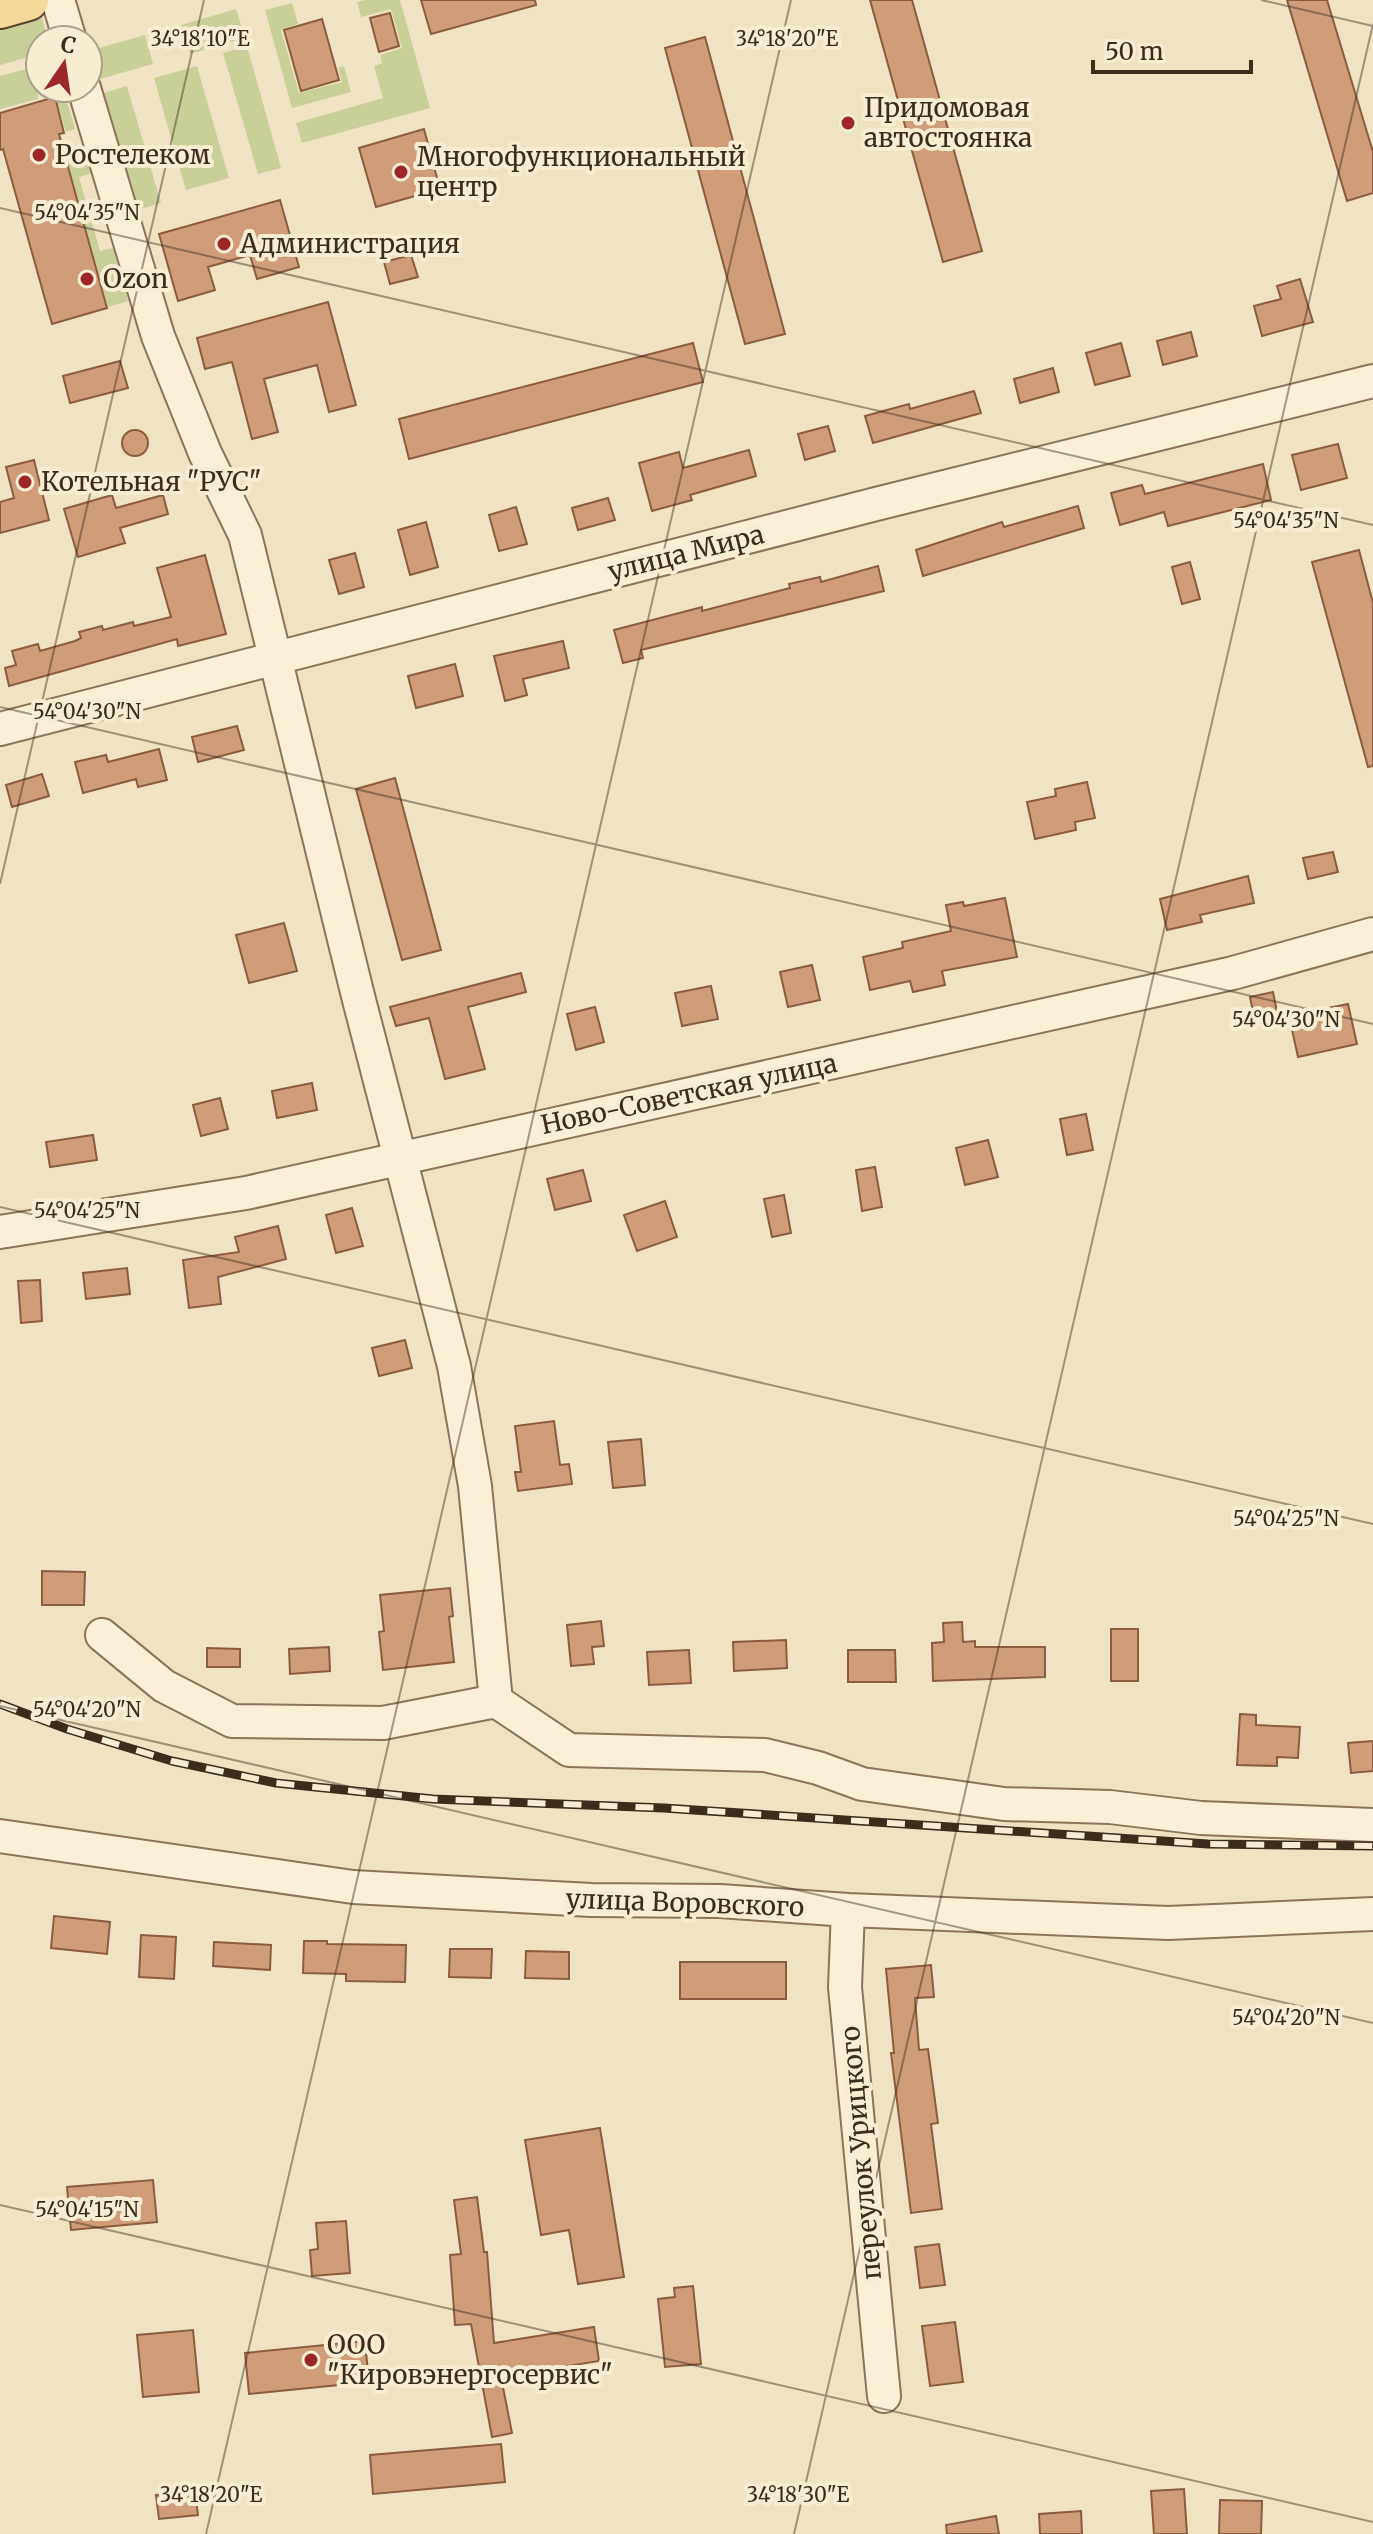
<svg xmlns="http://www.w3.org/2000/svg" width="1373" height="2534" viewBox="0 0 1373 2534" font-family="Merriweather,serif">
<rect width="100%" height="100%" fill="#f0e3c4"/>
<!-- green -->
<path fill="#c8cf97" d="M365 0H400L430 108 302 143 296 123 383 98 374 66 382 63 380 55 402 48 391 9 361 17 357 2Z
M292 3 298 24 281 30 299 93 342 82 338 68 344 66 351 92 292 108 265 10Z
M39 6 48 40H40V54L0 65V17Z
M236 9 245 38 190 54 181 25Z
M145 35 153 64 100 79 92 50Z
M247 46 281 168 258 174 223 53Z
M40 65 38 99 0 109V76Z
M197 66 229 178 186 190 154 78Z
M127 86 161 203 137 210 104 93Z
M45 88H63L75 129 66 132 55 95 44 98Z
M87 155 92 173 79 177 100 251 113 248 128 301 108 307 67 161Z"/>
<!-- building -->
<path fill="#d09d78" stroke="#8b5d3e" stroke-width="2" d="M421 0H535L536 5 431 34Z
M870 0H912L982 251 943 262Z
M1287 0H1327L1373 152V193L1347 201Z
M390 13 399 46 379 52 370 18Z
M322 19 339 80 301 91 284 30Z
M705 37 785 334 745 344 665 48Z
M55 97 64 133 59 134 107 308 52 324 3 149 0 150V113Z
M424 129 440 189 376 207 359 148Z
M280 200 299 267 257 279 250 255 208 267 215 290 178 301 159 234Z
M411 255 418 277 390 284 384 262Z
M1300 279 1313 322 1262 336 1254 306 1281 299 1277 286Z
M328 302 356 405 329 412 317 365 264 379 278 432 252 439 232 362 205 369 197 338Z
M1191 332 1197 356 1163 365 1157 341Z
M693 343 703 382 409 459 399 419Z
M1121 343 1130 376 1095 385 1086 353Z
M120 361 128 388 70 403 63 376Z
M1053 368 1059 392 1020 403 1014 379Z
M974 391 981 413 873 443 865 416 909 404 910 409Z
M828 426 835 451 805 460 798 434Z
M122 443a13 13 0 1 1 26 0a13 13 0 1 1-26 0Z
M1338 444 1347 478 1301 490 1292 455Z
M749 450 756 476 690 495 692 500 652 511 639 463 679 452 683 468Z
M34 460 49 520 0 533V502L14 498 6 467Z
M1263 464 1271 500 1168 526 1164 512 1120 525 1111 493 1142 485 1145 494Z
M112 495 116 508 163 495 168 514 120 528 125 543 78 557 64 509Z
M608 498 615 520 578 530 572 508Z
M1078 506 1084 528 923 576 916 550 1002 522 1004 527Z
M516 507 527 544 499 551 489 515Z
M426 522 438 567 410 575 398 530Z
M1359 550 1373 603V766L1368 767 1312 562Z
M355 553 364 587 339 594 329 560Z
M205 555 226 634 178 646 177 639 9 686 5 668 16 665 12 651 38 644 40 651 75 641 81 638 79 632 102 626 103 630 133 622 134 626 171 617 157 568Z
M1190 562 1200 599 1182 604 1172 567Z
M878 566 884 591 641 650 643 658 623 663 614 630 702 607V611L790 588 789 584 820 577 821 582Z
M563 641 569 668 523 679 527 695 505 701 494 656Z
M455 664 463 696 416 708 408 676Z
M237 726 244 750 198 762 192 737Z
M159 749 167 780 138 787 136 779 83 793 75 762 106 755 108 762Z
M42 774 49 796 12 807 6 785Z
M395 778 441 950 402 960 356 789Z
M1087 782 1095 818 1075 822 1076 830 1035 839 1027 802 1056 796 1055 789Z
M1333 852 1338 872 1308 879 1303 858Z
M1248 876 1254 903 1200 915 1202 922 1167 930 1160 899Z
M1005 898 1017 957 942 971 945 985 913 992 910 981 870 990 863 957 903 948 902 942 951 931 946 905 963 902 964 906Z
M284 923 297 971 249 983 236 935Z
M812 965 820 1000 788 1007 780 972Z
M521 973 526 992 468 1007 485 1069 445 1079 429 1018 396 1026 390 1007Z
M711 986 718 1019 682 1026 675 993Z
M1273 992 1278 1017 1255 1022 1250 997Z
M1348 1004 1357 1044 1298 1057 1289 1016Z
M595 1007 604 1042 576 1050 567 1014Z
M312 1083 317 1110 277 1118 272 1091Z
M220 1098 228 1129 201 1136 193 1105Z
M1086 1114 1093 1150 1067 1155 1060 1119Z
M93 1135 97 1160 50 1167 46 1142Z
M988 1140 998 1177 965 1185 956 1148Z
M875 1167 882 1207 862 1211 856 1170Z
M583 1170 591 1201 555 1210 547 1179Z
M784 1195 791 1233 772 1237 764 1199Z
M665 1201 677 1237 637 1251 624 1215Z
M352 1208 363 1246 336 1253 326 1215Z
M278 1226 286 1259 218 1277 221 1304 189 1308 183 1260 239 1252 235 1237Z
M127 1268 130 1294 86 1299 83 1273Z
M40 1280 42 1321 21 1323 18 1281Z
M405 1340 412 1368 379 1376 372 1348Z
M554 1421 560 1465 569 1464 572 1484 518 1491 515 1472H521L515 1426Z
M641 1439 645 1485 613 1488 608 1442Z
M42 1571 85 1572 84 1605H42Z
M450 1588 453 1616 449 1617 454 1662 383 1670 379 1632 384 1631 380 1595Z
M601 1621 604 1646 592 1647 594 1664 571 1666 567 1625Z
M962 1622 963 1642 975 1641V1647H1045V1677L933 1681 932 1643 944 1642 943 1623Z
M1111 1629H1138V1681H1111Z
M786 1640 787 1668 734 1671 733 1642Z
M329 1647 330 1671 290 1674 289 1649Z
M207 1648 240 1649V1667H207Z
M689 1650 691 1683 649 1685 647 1652Z
M848 1650H895L896 1682H848Z
M1240 1714 1256 1715V1725L1300 1727 1298 1758 1277 1757V1766L1237 1765Z
M1373 1741V1771L1351 1773 1348 1743Z
M54 1916 110 1922 107 1954 51 1948Z
M141 1935 176 1937 174 1979 139 1977Z
M304 1941H327V1944L406 1945 405 1982 346 1981V1974L303 1973Z
M214 1942 271 1945 270 1970 213 1966Z
M450 1949H492L491 1978 449 1977Z
M526 1951 569 1952V1979L525 1978Z
M680 1962H786V1999H680Z
M931 1965 934 1997 915 1998 919 2050 928 2049 938 2123 931 2124 942 2209 911 2213 891 2053H894L886 1969Z
M600 2128 624 2277 578 2284 569 2230 541 2235 525 2140Z
M153 2180 157 2222 71 2230 67 2187Z
M477 2197 484 2252H487L494 2343 594 2327 599 2361 501 2377 512 2433 492 2437 471 2324 455 2325 450 2255 461 2254 454 2200Z
M346 2221 350 2273 312 2276 310 2250 318 2249 316 2223Z
M939 2244 945 2285 920 2288 915 2247Z
M693 2286 701 2364 665 2367 658 2299 675 2297 674 2288Z
M955 2322 963 2382 930 2386 922 2326Z
M193 2330 199 2392 143 2397 137 2335Z
M365 2341 369 2382 249 2394 245 2353Z
M501 2444 505 2482 373 2494 370 2455Z
M1184 2489 1187 2534H1154L1151 2491Z
M195 2491 198 2515 159 2519 156 2495Z
M1220 2500 1262 2501 1261 2534H1219Z
M1081 2511 1082 2534H1040L1039 2514Z
M996 2516 999 2534H947L946 2525Z"/>
<g fill="none" stroke-linecap="round" stroke-linejoin="round">
<!-- minor casing -->
<g stroke="#8b7459" stroke-width="36">
<path id="minor" d="M58 0 70 40
M84 88 158 336 205 453 245 535 358 996 454 1366 475 1486 496 1701
M0 729 880 503 1373 381
M0 1232 246 1193 1233 973 1373 934
M102 1635 164 1686 232 1721 383 1723 496 1701 569 1750 765 1755 818 1768 862 1784 1004 1804 1110 1807 1201 1818 1373 1825
M0 1836 353 1887 591 1900 720 1901 848 1910 1168 1923 1373 1914
M848 1910 845 1987 884 2396"/>
</g>
<!-- major casing -->
<g stroke="#59422e" stroke-width="44">
<path id="major" d="M0 8 28 0"/>
</g>
<!-- minor -->
<use href="#minor" stroke="#faf0d7" stroke-width="32"/>
<!-- major -->
<use href="#major" stroke="#f4d99a" stroke-width="40"/>
<!-- rail casing -->
<g stroke="#3b2c1e" stroke-width="9">
<path id="rail" d="M0 1704 67 1729 172 1761 276 1783 433 1799 664 1808 1208 1844 1373 1846"/>
</g>
<!-- rail -->
<use href="#rail" stroke="#f7edd3" stroke-width="6" stroke-dasharray="18" stroke-linecap="butt"/>
</g>
<!-- ticks -->
<path fill="none" stroke="#3b2c1e" stroke-width="2" stroke-opacity="0.45" d="M1261 0 1373 26M0 208 1373 525M0 707 1373 1024M0 884 204 0M0 1207 1373 1524M0 1706 1373 2023M0 2205 1373 2522M206 2534 791 0M794 2534 1373 24"/>
<!-- markers -->
<g fill="#9d2727" stroke="#f7edd3" stroke-width="3">
<circle cx="848" cy="123" r="8"/>
<circle cx="39" cy="155" r="8"/>
<circle cx="401" cy="172" r="8"/>
<circle cx="224" cy="244" r="8"/>
<circle cx="87" cy="279" r="8"/>
<circle cx="25" cy="482" r="8"/>
<circle cx="311" cy="2360" r="8"/>
</g>
<g text-anchor="middle" stroke-width="8" stroke-linejoin="round" paint-order="stroke">
<!-- poi labels -->
<g font-size="26" fill="#3b2c1e" stroke="#f7edd3" text-anchor="start">
<text x="864" y="117">Придомовая<tspan x="864" dy="30">автостоянка</tspan></text>
<text x="55" y="164">Ростелеком</text>
<text x="417" y="166">Многофункциональный<tspan x="417" dy="30">центр</tspan></text>
<text x="240" y="253">Администрация</text>
<text x="103" y="288">Ozon</text>
<text x="41" y="491">Котельная "РУС"</text>
<text x="327" y="2354">ООО<tspan x="327" dy="30">"Кировэнергосервис"</tspan></text>
</g>
<!-- street labels -->
<g font-size="26" fill="#3b2c1e" stroke="#f7edd3">
<text transform="translate(686 553) rotate(-14)" y="9">улица Мира</text>
<text transform="translate(689 1094) rotate(-12)" y="9">Ново-Советская улица</text>
<text transform="translate(685 1903) rotate(2)" y="9">улица Воровского</text>
<text transform="translate(861 2153) rotate(-95)" y="9">переулок Урицкого</text>
</g>
</g>
<g font-size="20" text-anchor="middle" fill="#3b2c1e" stroke="#f7edd3" stroke-width="8" stroke-linejoin="round" paint-order="stroke">
<text x="200" y="46">34°18'10"E</text>
<text x="787" y="46">34°18'20"E</text>
<text x="87" y="220">54°04'35"N</text>
<text x="1286" y="528">54°04'35"N</text>
<text x="87" y="719">54°04'30"N</text>
<text x="1286" y="1027">54°04'30"N</text>
<text x="87" y="1218">54°04'25"N</text>
<text x="1286" y="1526">54°04'25"N</text>
<text x="87" y="1717">54°04'20"N</text>
<text x="1286" y="2025">54°04'20"N</text>
<text x="87" y="2217">54°04'15"N</text>
<text x="211" y="2502">34°18'20"E</text>
<text x="798" y="2502">34°18'30"E</text>
</g>
<!-- north arrow -->
<g transform="translate(64 64) rotate(13)"><circle r="38" fill="#f7edd3" stroke="#aca08b" stroke-width="2"/>
<path d="M0-6L14 30L0 20L-14 30Z" fill="#9d2727"/>
<text y="-12" font-size="22" font-weight="bold" text-anchor="middle" fill="#3b2c1e">С</text>
</g>
<!-- scale -->
<path d="M1093 60v12h158v-12" fill="none" stroke="#3b2c1e" stroke-width="4"/>
<text x="1105" y="60" font-size="24" fill="#3b2c1e" stroke="#f7edd3" stroke-width="6" paint-order="stroke">50 m</text>
</svg>
